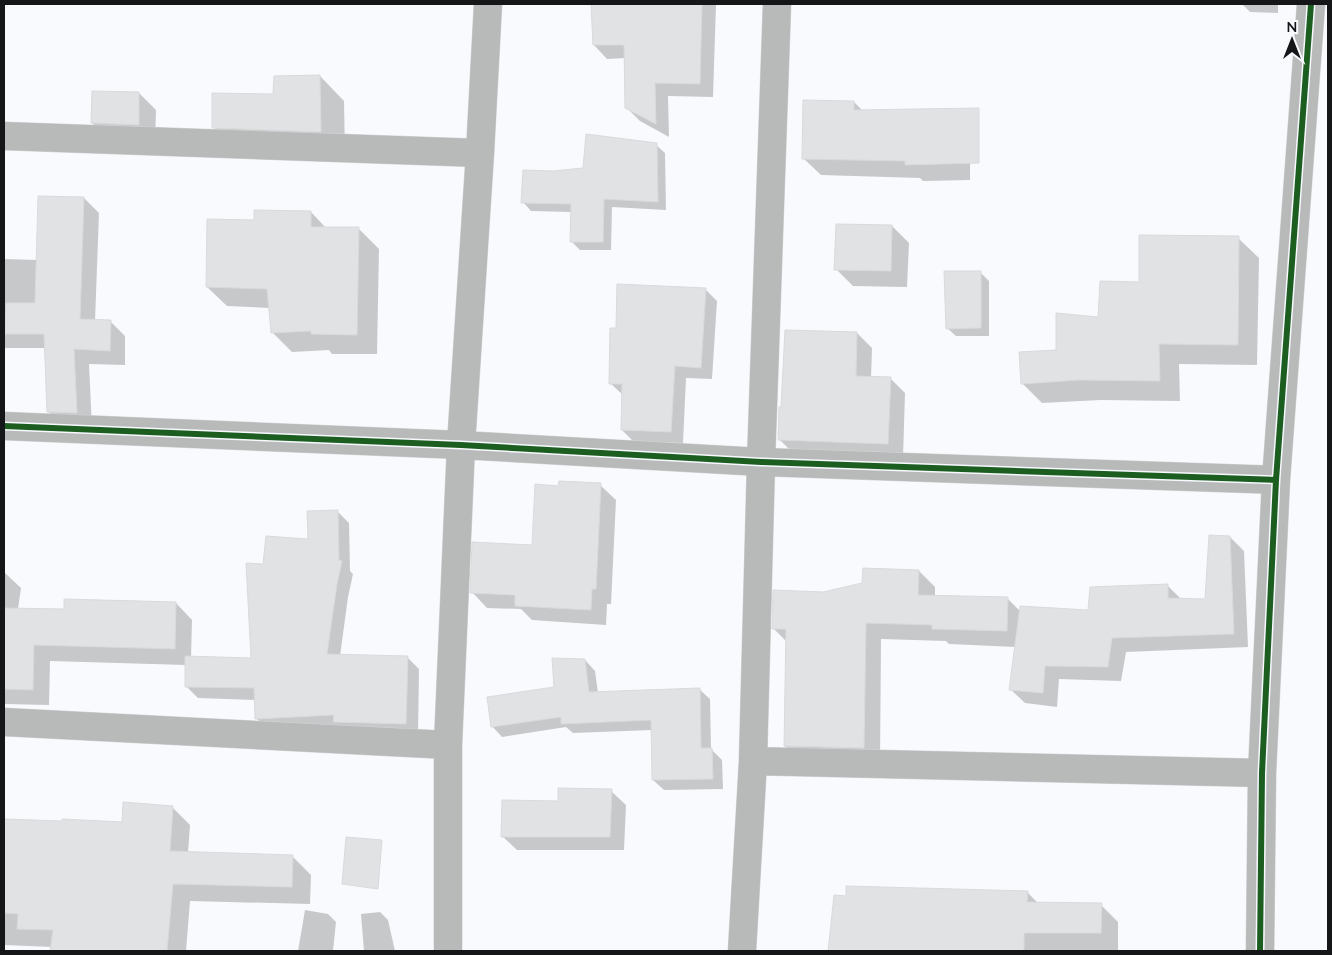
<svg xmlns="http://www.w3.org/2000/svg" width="1332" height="955" viewBox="0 0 1332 955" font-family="Lato,sans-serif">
<rect width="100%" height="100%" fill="#f8fafd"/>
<!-- shadow -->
<path fill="#0003" d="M593 4H716L713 97 668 96 669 137 640 121 626 107 625 58 607 59 594 45Z
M1242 4H1278V13L1250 12Z
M320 76 344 101 345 156 238 152 214 127 274 95Z
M139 93 156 110 155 142 110 140 92 123Z
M854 102 863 111 970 127V180L923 181 920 178 821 175 803 158Z
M656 145 665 153 666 210 612 207 611 250H580L571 241 572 212 531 211 523 202 553 172 584 169Z
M84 198 99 213 95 321H110L125 336V365L89 364 92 428 64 427 49 412 46 348H4V259L37 260Z
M311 212 326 228 359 229 379 249 377 354H332L329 350 292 352 272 332 270 308 227 306 207 287Z
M892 226 909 243 907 287 853 286 836 269Z
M1238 238 1259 258 1257 365 1179 364 1180 401 1100 400 1042 403 1022 383 1057 351 1099 318Z
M980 272 989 281V336H956L947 328Z
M705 289 717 301 712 379 686 378 683 443 634 442 622 430 623 395 610 383 617 329Z
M857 333 872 348 871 378H890L905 393 903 458 794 454 779 439Z
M600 485 616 500 611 604H607L606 625 532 620 521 609 487 608 472 592 533 546Z
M337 511 349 523 350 571 353 574 348 597 340 656 407 657 419 669 418 736 268 730 256 718 255 700 198 698 186 686V665L50 661 49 705 4 704V572L21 588 18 609 65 610 176 603 192 620 191 658 253 659 264 566 309 541Z
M1230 537 1244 551 1248 647 1126 652 1121 681 1059 679 1057 707 1025 703 1010 689 1016 647 949 644 946 641 881 639 880 764 802 762 785 746 787 642 773 628 823 593 919 571 935 587V597L1008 599 1020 611H1089L1167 585 1182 600H1206Z
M585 660 595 671 598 693 699 689 710 699 711 749 722 760 723 789 664 790 653 780 652 730 573 733 566 727 502 737 492 726 556 688Z
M611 791 626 805 624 850H517L502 836 559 803Z
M172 807 190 825 188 853 293 857 311 875 310 904 190 901 186 951H52V947L4 945V820L123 824Z
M1027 892 1038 903 1101 905 1118 922V951H947L944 949 881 948V951H829L836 896Z
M305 910 328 914 336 922 333 951H298Z
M380 912 388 920 395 951H364L361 914Z"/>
<!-- building -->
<path fill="#e1e2e4" stroke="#dadadd" d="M591 4H702L700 84 655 83 656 124 625 108 624 45H593Z
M320 75 321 132 212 128V93L273 94 274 76Z
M92 91 139 92V125L91 123Z
M803 100 854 101V110L979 108V163L905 165V161L802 159Z
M586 134 657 143 658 202 604 199 603 242H570L571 204 521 203 523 170 553 171 583 168Z
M38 196 84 197 80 319 111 320 110 351 74 349 77 413 47 412 44 334H5L6 303H35Z
M254 210 311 211V227H359L357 335 311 334V331L271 333 267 289 206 287 207 219 254 220Z
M836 224 892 225 891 271 834 270Z
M1139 235 1239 236 1238 345 1159 344 1160 381 1079 380 1021 384 1019 352 1056 350V313L1098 317 1100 281 1139 282Z
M944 271H981V328L946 329Z
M617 284 706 288 701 368 675 366 671 432 621 430 622 384H609L610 328H616Z
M785 330 857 332 856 376 891 377 888 444 778 440 779 407H781Z
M559 481 601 483 596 589H592L591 610 515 606V595L470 593 472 542 532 545 535 484 558 486Z
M338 510 339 560 342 561 337 584 327 654 408 656 406 724 333 722 334 715 255 719 254 688 185 687V656L251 658 246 563 263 564 266 536 308 539 307 511Z
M1209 535 1230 536 1234 634 1112 638 1108 667 1045 666 1043 693 1009 690 1020 606 1088 610 1090 587 1168 584V598L1205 599Z
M863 568 919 570 918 595 1008 597 1007 631 932 629V625L866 623 864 748 784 746 786 629H772L773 590 823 592 862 583Z
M64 599 176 602 175 649 34 645 33 690 4 689V608L64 609Z
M552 658 585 659 589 692 700 688 701 748H712L713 779 652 780 651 720 561 724V717L491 727 487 697 554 687Z
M558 788 612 789 610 837H501L502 800 558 801Z
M123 802 173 806 170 851 293 855 292 887 173 884 167 951H50L53 930 17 929 18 914 4 913V819L62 821V819L122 822Z
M346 837 382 840 378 889 342 884Z
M846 886 1028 891 1027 902 1102 903 1101 933H1024V951H828L834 895 846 896Z"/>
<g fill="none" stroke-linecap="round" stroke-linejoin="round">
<!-- minor casing -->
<g stroke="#d5d6d8" stroke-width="29">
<path id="minor" d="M4 136 480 153
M4 426 461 445 761 462 1276 480
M4 722 448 745
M753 761 1262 773
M448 951V745L461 445 480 153 488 4
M742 951 753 761 761 462 777 4
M1260 951 1262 773 1276 480 1311 4"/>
</g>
<!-- minor -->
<use href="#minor" stroke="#b8b9b9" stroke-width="28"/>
<!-- cycleway casing -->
<g stroke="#f7f9fe" stroke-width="9">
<path id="cycleway" d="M4 426 461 445 761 462 1276 480
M1260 951 1262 773 1276 480 1311 4"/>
</g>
<!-- cycleway -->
<use href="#cycleway" stroke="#1b5e20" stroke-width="6"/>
</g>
<!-- border -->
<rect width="1332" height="955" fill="none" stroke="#151618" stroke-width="10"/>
<!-- north arrow -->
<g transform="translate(1292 40)" stroke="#f7f9fe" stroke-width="4" paint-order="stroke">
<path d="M0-4L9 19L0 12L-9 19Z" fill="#151618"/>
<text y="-8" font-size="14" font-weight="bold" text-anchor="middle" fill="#151618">N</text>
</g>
</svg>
